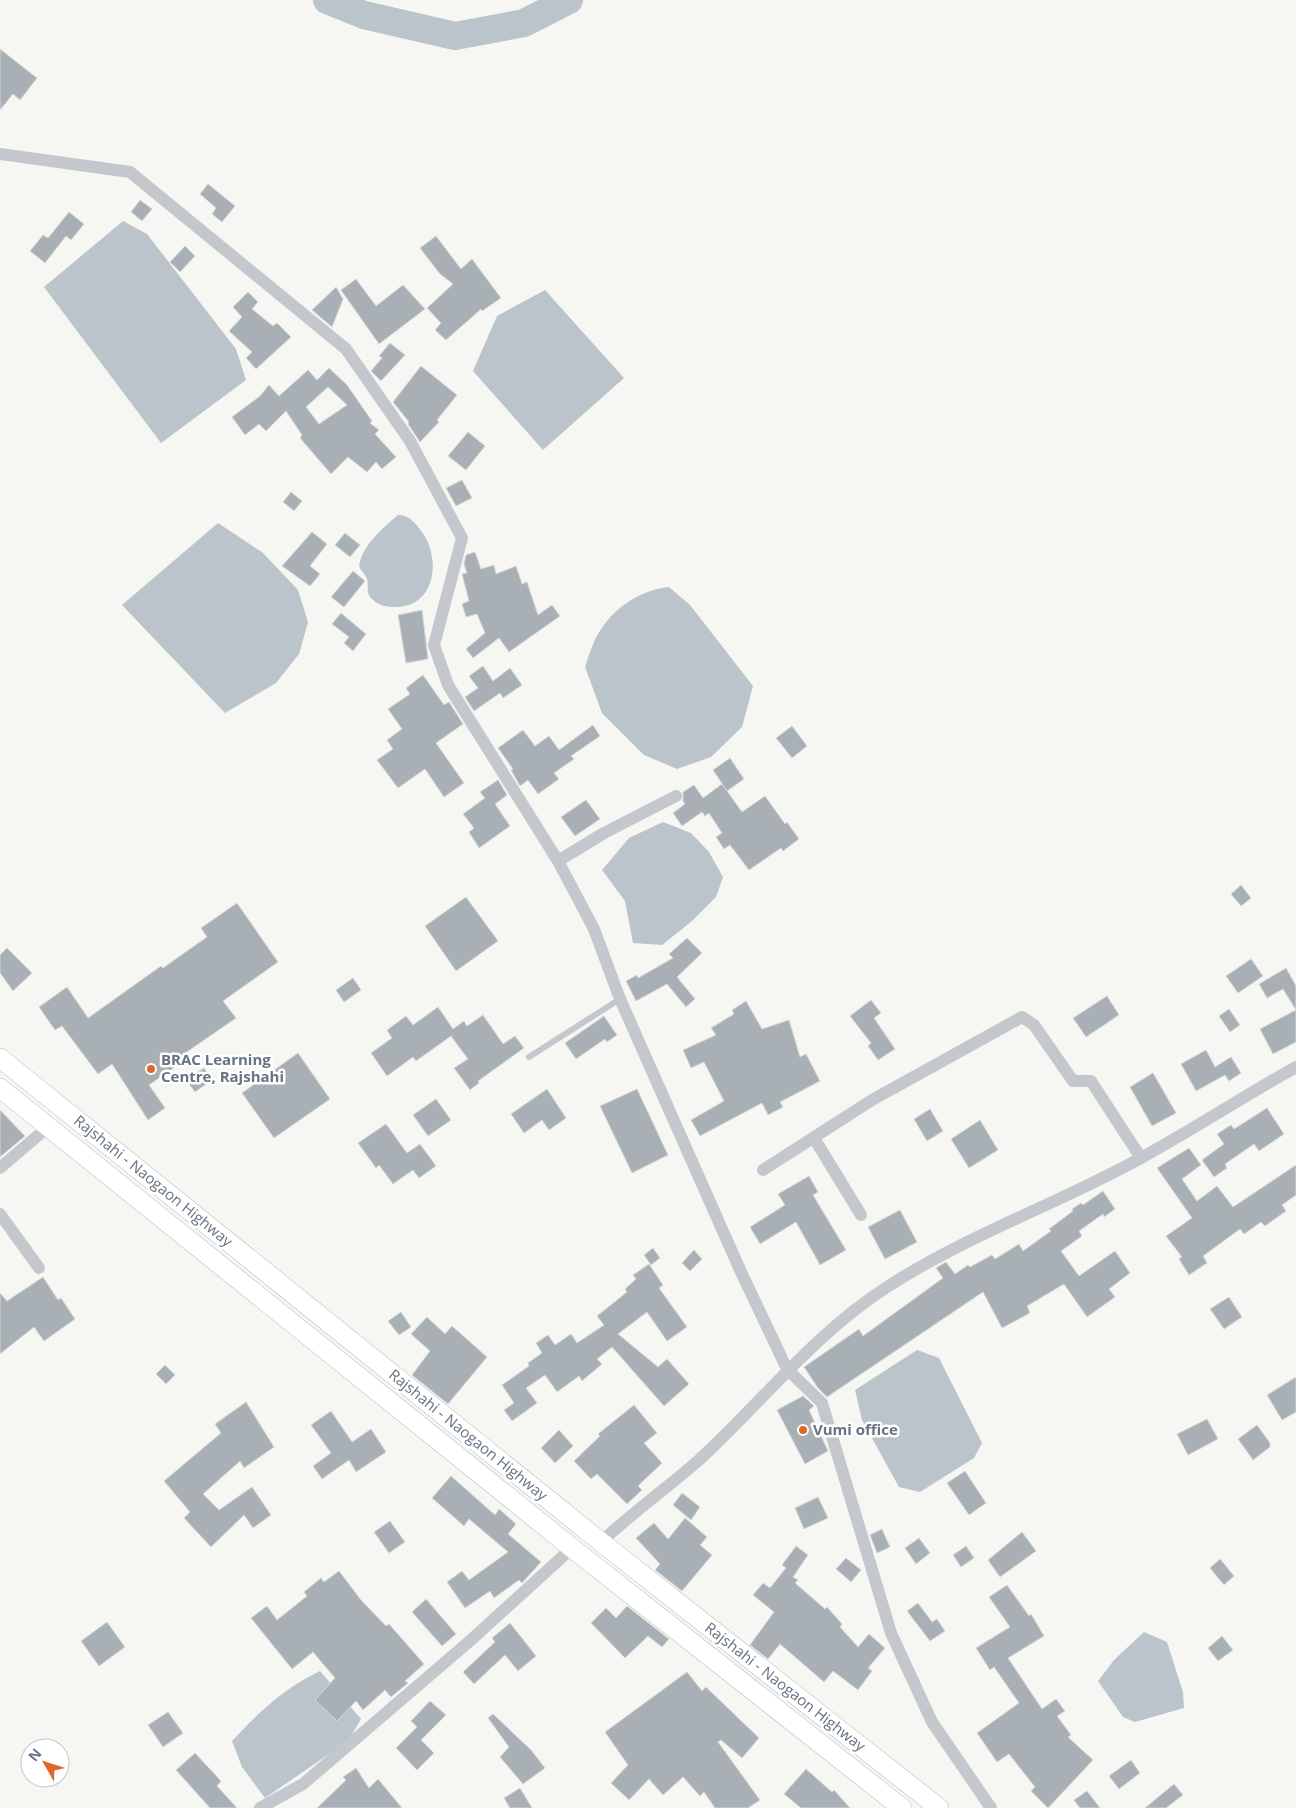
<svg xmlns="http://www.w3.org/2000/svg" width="1296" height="1808" viewBox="0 0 1296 1808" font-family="'Open Sans',sans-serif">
<rect width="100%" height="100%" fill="#f6f6f3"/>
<!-- water -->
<path fill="#bbc4ca" d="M123 221 147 234 236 349 246 380 161 443 44 287Z
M545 290 624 378 543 450 473 371 497 316Z
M398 515C410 515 415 523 422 532 442 560 435 608 394 607 385 607 377 605 370 597 366 591 369 585 367 579 365 574 361 571 359 566 363 544 383 528 398 515Z
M218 523 263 553 298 590 308 622 299 654 276 683 225 713 122 605Z
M669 587 690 605 753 686 742 727 711 757 677 769 644 755 602 713 585 667C589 656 592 644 598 634 613 608 640 590 669 587Z
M663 822 691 833 709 852 723 877 716 897 692 921 662 945 633 943 625 901 602 870 629 838Z
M917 1350 939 1358 982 1443 974 1458 920 1492 899 1487 862 1420 855 1390Z
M1144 1632 1167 1642 1183 1692 1184 1708 1135 1722 1123 1717 1098 1681 1114 1660Z
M320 1671 361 1719 348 1741 265 1798 242 1767 232 1741C259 1712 283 1689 320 1671Z"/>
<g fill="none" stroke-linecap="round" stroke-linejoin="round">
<!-- river -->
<path stroke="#bbc4ca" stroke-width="28" d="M327 0 364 15 455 36 524 23 569 0"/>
</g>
<!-- building -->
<path fill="#a8afb5" stroke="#d7d8d6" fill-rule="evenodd" d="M0 49 37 78 20 100 13 94 0 110Z
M208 184 235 206 222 222 212 214 216 208 200 194Z
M140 200 152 209 142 221 131 212Z
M69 212 84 224 71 240 66 236 45 263 30 251 43 235 48 238Z
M436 236 461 269 472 259 501 298 482 311 481 309 446 340 435 330 441 323 427 308 453 284 440 274 420 248Z
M185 246 195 256 180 272 170 262Z
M356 279 376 306 403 285 425 309 379 344 341 290Z
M336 287 343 299 332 327 312 310Z
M248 292 258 302 252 309 273 326 277 323 291 337 256 369 246 358 252 352 229 331 242 317 233 307Z
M390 343 405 355 381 381 371 371 382 358 379 356Z
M421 366 457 395 437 420 439 422 420 442 408 424 409 422 393 402Z
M329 368 347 385 372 421 370 423 379 430 375 434 396 457 382 469 376 462 367 472 348 457 331 474 300 438 302 435 286 411 266 431 259 424 245 435 232 417 260 396 269 385 279 396 308 370 317 380ZM328 387 347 405 319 424 306 407Z
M468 432 485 446 466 470 448 456Z
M462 480 472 498 456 506 446 488Z
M291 492 302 501 294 511 283 502Z
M312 532 327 544 310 566 320 574 310 586 282 566Z
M345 533 360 545 350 557 335 545Z
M475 552 481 569 494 565 496 574 516 566 522 584 527 582 538 615 552 605 560 616 509 652 499 638 473 658 466 649 485 633 477 614 466 617 462 604 469 601 462 574 467 573 464 564 466 555Z
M353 571 365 581 344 607 331 597Z
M422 610 428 659 406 663 398 615Z
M341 613 366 634 353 651 344 643 349 637 332 624Z
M483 666 493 681 510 668 522 685 503 698 500 693 474 711 465 697 478 688 469 676Z
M423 675 444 705 449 702 463 724 436 743 464 783 444 797 425 769 398 788 377 760 393 749 387 740 402 729 388 709 410 694 406 688Z
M593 725 600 736 571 756 574 759 554 773 559 779 538 794 528 780 520 786 511 770 513 769 498 748 523 730 535 746 549 736 559 750Z
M792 726 807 746 792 758 776 738Z
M730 758 744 779 727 791 713 770Z
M498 780 507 795 495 804 510 826 479 848 469 832 474 828 463 814 485 798 480 792Z
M722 784 742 812 765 796 785 824 787 822 799 839 783 851 781 848 749 870 730 845 724 849 716 837 722 833 709 813 705 816 702 812 682 826 673 813 685 804 683 801V792L694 785 703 798Z
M586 800 600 819 575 836 561 817Z
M1241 885 1251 898 1241 906 1231 894Z
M466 897 498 941 456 971 425 926Z
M237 903 278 962 223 1001 236 1018 178 1058 181 1063 149 1085 165 1108 148 1120 112 1064 98 1074 62 1026 55 1030 39 1007 67 987 88 1018 161 966 163 968 207 937 201 928Z
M687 938 702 953 677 977 695 999 686 1007 667 984 636 1001 626 981 637 975 638 978 673 958 669 954Z
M7 948 32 973 13 991 0 973V955Z
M1251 959 1263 976 1238 993 1226 976Z
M1286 968 1296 986V1010L1283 989 1267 998 1259 984Z
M353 978 361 990 344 1002 336 990Z
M1107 996 1119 1015 1086 1037 1073 1018Z
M871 1000 881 1013 874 1018 895 1049 878 1060 868 1046 871 1043 850 1016Z
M746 1001 762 1029 789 1020 800 1057 806 1054 820 1081 780 1102 783 1107 768 1115 762 1103 700 1136 691 1120 724 1101 704 1062 691 1068 683 1050 716 1035 711 1028 734 1014 732 1010Z
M438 1007 453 1029 464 1021 467 1026 483 1015 503 1044 515 1036 524 1048 478 1081 479 1083 470 1090 454 1068 468 1059 451 1036 416 1061 413 1057 387 1076 371 1053 392 1038 387 1030 406 1016 413 1025Z
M1229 1009 1240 1025 1230 1032 1219 1016Z
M1296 1010V1042L1273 1054 1260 1029Z
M604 1016 617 1035 607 1042 605 1039 576 1059 565 1043Z
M1206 1050 1215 1067 1231 1057 1241 1073 1229 1081 1225 1075 1196 1091 1181 1064Z
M298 1053 330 1099 274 1138 242 1093Z
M204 1068 212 1080 195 1092 186 1080Z
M1153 1073 1176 1113 1152 1126 1130 1087Z
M547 1089 566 1118 549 1130 542 1120 524 1133 511 1114Z
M637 1089 668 1155 632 1173 600 1106Z
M436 1099 451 1120 428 1136 413 1115Z
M1267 1108 1284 1134 1259 1151 1254 1144 1225 1164 1227 1168 1214 1177 1202 1160 1224 1144 1217 1134 1231 1125 1234 1129Z
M930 1109 943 1131 927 1141 914 1119Z
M0 1110 25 1136 0 1157Z
M980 1120 998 1150 969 1168 951 1139Z
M386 1124 407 1153 420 1144 436 1166 419 1178 413 1170 393 1184 379 1165 376 1168 358 1143Z
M1189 1148 1201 1165 1182 1179 1197 1201 1217 1186 1233 1207 1296 1165V1195L1282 1205 1286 1211 1265 1226 1261 1222 1244 1234 1240 1229 1203 1256 1207 1263 1189 1275 1179 1259 1182 1257 1166 1236 1192 1218 1157 1168Z
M809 1176 818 1192 813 1195 846 1250 820 1265 796 1222 760 1244 750 1227 785 1205 778 1194Z
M1103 1191 1115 1209 1104 1217 1103 1214 1079 1231 1082 1236 1061 1251 1079 1276 1115 1251 1130 1273 1109 1289 1115 1297 1087 1317 1064 1284 1027 1306 1030 1313 1002 1328 983 1292 827 1397 818 1388 804 1367 859 1329 863 1336 943 1278 936 1268 946 1262 955 1274 968 1265 970 1267 992 1255 995 1259 1019 1244 1023 1251 1051 1231 1049 1229 1073 1211 1072 1209 1081 1203 1083 1205Z
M900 1210 917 1242 885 1259 868 1227Z
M653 1248 660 1258 651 1265 644 1255Z
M694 1250 702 1259 690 1271 682 1263Z
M649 1264 663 1285 659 1288 687 1327 667 1341 647 1312 618 1334 658 1367 667 1359 689 1384 664 1406 612 1347 597 1359 602 1364 582 1381 579 1376 557 1392 545 1375 526 1388 537 1403 512 1421 504 1410 514 1403 502 1385 529 1366 528 1363 542 1353 536 1343 548 1335 555 1345 571 1334 577 1343 604 1325 597 1316 627 1292 625 1289 636 1279 633 1275Z
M43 1277 58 1300 61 1298 75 1319 44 1341 34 1327 0 1354V1293L7 1301Z
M1229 1297 1242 1317 1224 1329 1210 1309Z
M401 1312 411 1327 399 1335 388 1321Z
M427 1317 445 1334 452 1326 487 1357 448 1404 412 1375 430 1351 411 1334Z
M165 1365 175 1375 166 1384 156 1374Z
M1296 1377V1412L1282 1420 1267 1395Z
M803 1396 814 1406 809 1410 828 1451 805 1464 777 1410Z
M246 1402 274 1447 244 1468 240 1461 203 1494 219 1510 252 1487 271 1515 253 1528 244 1515 211 1547 184 1518 190 1512 164 1481 221 1433 215 1424Z
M634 1405 657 1433 644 1443 662 1463 638 1486 642 1490 627 1504 597 1474 591 1479 574 1461 600 1436 598 1434Z
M331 1411 352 1442 371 1429 386 1452 356 1472 349 1460 322 1479 313 1466 331 1453 311 1425Z
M1207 1419 1218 1439 1188 1455 1177 1434Z
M1257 1425 1270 1443V1447L1253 1460 1238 1439Z
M559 1430 573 1446 555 1463 541 1448Z
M965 1471 986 1503 969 1515 947 1483Z
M451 1476 495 1515 499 1509 516 1524 508 1534 541 1562 522 1583 519 1580 494 1598 490 1591 465 1608 447 1582 462 1571 469 1580 508 1552 469 1519 464 1526 432 1498Z
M682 1493 700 1507 691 1520 673 1505Z
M818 1497 828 1518 804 1529 795 1508Z
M685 1518 707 1537 700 1545 712 1555 682 1591 655 1570 660 1564 636 1538 654 1523 668 1539Z
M390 1521 405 1542 389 1553 374 1532Z
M882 1529 890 1547 877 1553 870 1535Z
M1022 1532 1036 1551 1000 1577 988 1560Z
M919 1538 930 1553 916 1564 905 1548Z
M796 1546 808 1555 793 1577 798 1580 795 1583 825 1609 827 1607 842 1624 840 1627 858 1647 869 1634 885 1648 868 1668 872 1671 858 1690 833 1671 824 1682 780 1644 768 1659 750 1645 774 1612 753 1595 763 1583 770 1588 786 1568 782 1565Z
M966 1546 974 1558 961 1567 953 1555Z
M846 1558 861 1570 851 1582 836 1569Z
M1220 1559 1234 1576 1224 1585 1210 1568Z
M339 1571 361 1600 386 1626 389 1624 424 1664 405 1681 408 1683 391 1697 385 1690 363 1710 356 1701 337 1721 315 1700 335 1678 313 1652 292 1669 251 1618 267 1606 277 1620 307 1596 304 1592 321 1578 324 1582Z
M1007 1585 1029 1616 1031 1614 1044 1636 1008 1658 1042 1709 1056 1699 1065 1711 1057 1716 1071 1735 1068 1737 1093 1760 1048 1808 1031 1791 1035 1787 1009 1754 997 1762 977 1733 1019 1703 994 1667 990 1670 976 1648 1010 1627 989 1597Z
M426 1599 456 1634 442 1646 412 1612Z
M918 1603 932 1622 937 1619 945 1631 930 1641 907 1611Z
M627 1606 669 1639 662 1647 648 1636 625 1658 591 1623 606 1608 616 1618Z
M107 1622 125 1647 99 1666 81 1641Z
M510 1623 536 1656 518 1671 505 1655 474 1684 463 1672 495 1642 492 1638Z
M1222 1636 1233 1650 1218 1661 1208 1648Z
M687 1672 702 1691 706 1687 759 1738 742 1758 721 1740 718 1742 760 1800 748 1808H715L704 1792 700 1796 683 1777 663 1795 649 1779 629 1800 611 1783 628 1765 605 1732Z
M430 1701 446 1715 421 1740 434 1753 417 1770 396 1748 417 1727 411 1721Z
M168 1712 183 1733 163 1747 148 1725Z
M493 1714 531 1750 545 1768 523 1784 500 1757 509 1747 488 1718Z
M195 1753 221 1781 217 1786 237 1808H210L176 1770Z
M1131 1760 1140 1773 1119 1789 1109 1776Z
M356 1768 369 1788 378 1779 402 1808H317L346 1780 343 1777Z
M806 1769 832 1792 834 1790 850 1808H801L784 1794Z
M1174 1784 1183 1795 1166 1808H1145Z
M520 1788 532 1808H510L504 1798Z
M1087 1791 1100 1808H1080L1074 1800Z"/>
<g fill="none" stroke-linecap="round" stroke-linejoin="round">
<!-- primary casing -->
<g stroke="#b5b9bd" stroke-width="20">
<path id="primary" d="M0 1058 601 1542 939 1808
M0 1088 572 1548 902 1808"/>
</g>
<!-- service -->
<path stroke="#c4c7cb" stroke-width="6" d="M529 1057 620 999"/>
<!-- minor -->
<path stroke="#c4c7cb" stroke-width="12" d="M0 154 130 172 346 349 410 441 462 538 434 645 448 685 558 861 594 929 620 999 741 1272 787 1369 822 1403 891 1633 932 1722 991 1808
M558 861 604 833 676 796
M814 1138 861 1215
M0 1168 48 1127
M763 1170 872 1100 1022 1017 1034 1025 1073 1081H1091L1141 1158
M0 1214 39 1268
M601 1542C632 1513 667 1488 699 1460 762 1402 814 1334 887 1287 967 1235 1058 1204 1141 1158 1194 1129 1244 1096 1296 1067
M260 1808 303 1784 471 1640 572 1548"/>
<!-- primary -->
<use href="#primary" stroke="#fff" stroke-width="19"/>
</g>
<!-- markers -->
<g fill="#de672b" stroke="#fff" stroke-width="2">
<circle cx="151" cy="1069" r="5"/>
<circle cx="803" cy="1430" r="5"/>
</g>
<g text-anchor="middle" stroke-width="5" stroke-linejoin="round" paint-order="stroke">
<!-- poi labels -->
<g font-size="15" font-weight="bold" fill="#667383" stroke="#fff" text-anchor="start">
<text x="161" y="1065">BRAC Learning<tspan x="161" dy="17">Centre, Rajshahi</tspan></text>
<text x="813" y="1435">Vumi office</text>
</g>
<!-- street labels -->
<g font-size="15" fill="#667383" stroke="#fff">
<text transform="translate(153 1181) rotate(39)" y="5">Rajshahi - Naogaon Highway</text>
<text transform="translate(468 1435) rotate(39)" y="5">Rajshahi - Naogaon Highway</text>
<text transform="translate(785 1687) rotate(38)" y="5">Rajshahi - Naogaon Highway</text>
</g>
</g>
<!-- north arrow -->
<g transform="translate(45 1763) rotate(309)"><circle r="24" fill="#ffffff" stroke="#c2c7cd"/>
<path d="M0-4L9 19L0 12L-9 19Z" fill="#de672b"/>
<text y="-8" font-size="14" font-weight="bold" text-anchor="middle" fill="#667383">N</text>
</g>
</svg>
